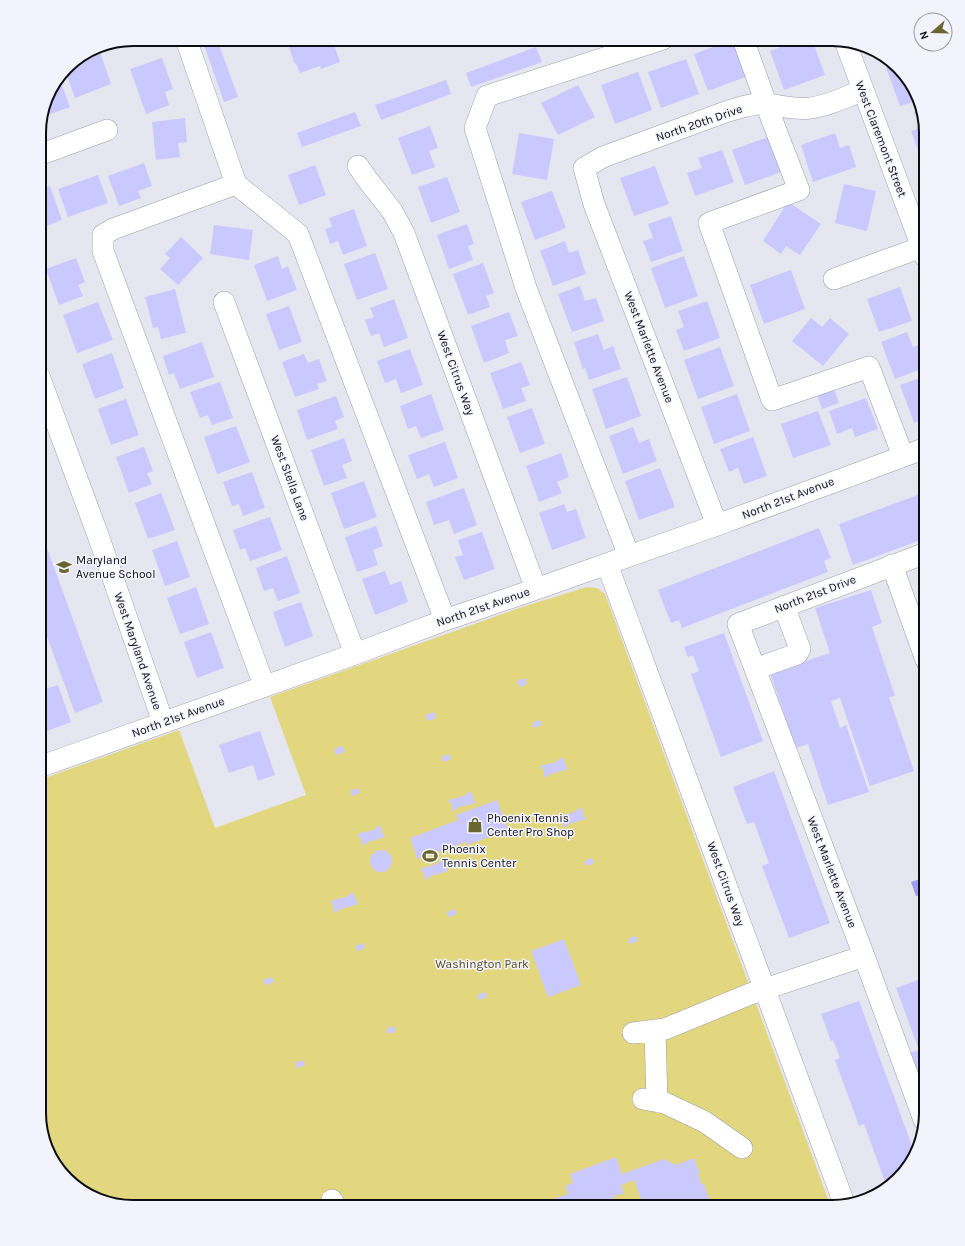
<svg xmlns="http://www.w3.org/2000/svg" width="965" height="1246" viewBox="0 0 965 1246" font-family="Karla,sans-serif">
<rect width="100%" height="100%" fill="#e6e6f0"/>
<!-- green -->
<path fill="#e2d77e" d="M587 587 597 588 605 594 831 1207H133L86 1194 55 1165 39 1113V780L179 730 215 828 306 795 270 697 519 608Z"/>
<!-- water -->
<path fill="#a09cf3" d="M926 877V896L922 897 921 895 916 896 911 882Z"/>
<!-- building -->
<path fill="#c9c8ff" d="M202 39H217L238 97 224 102Z
M286 39H332L340 62 321 69 320 66 300 73 296 63 295 64Z
M735 39 748 76 708 91 694 54Z
M802 39H812L825 75 784 90 770 51Z
M536 47 542 62 471 87 466 73Z
M100 52 111 84 75 98 65 70 71 63Z
M162 58 173 89 165 92 169 105 146 114 130 69Z
M686 59 699 94 661 108 648 72Z
M893 64 910 81 916 101 900 106 886 67Z
M638 72 652 110 615 124 601 85Z
M446 80 451 94 381 120 375 105Z
M61 83 70 107 42 117 49 91 53 86Z
M578 85 595 117 558 135 541 103Z
M919 110 926 133V150L919 153 911 131 920 128 914 112Z
M355 112 361 126 302 147 297 133Z
M185 118 187 142 178 143 180 157 156 160 152 122Z
M430 126 438 148 429 151 435 167 412 175 398 138Z
M519 133 554 139 547 180 512 174Z
M835 133 840 148 849 145 856 167 813 182 801 145Z
M771 136 784 171 745 185 732 150Z
M722 150 734 182 695 196 687 173 702 168 698 158Z
M144 163 152 186 138 191 141 198 119 206 108 176Z
M315 165 326 195 299 205 288 175Z
M655 166 669 204 634 216 620 178Z
M98 175 108 203 68 217 58 189Z
M447 177 460 212 431 223 418 187Z
M844 184 876 191 867 231 835 223Z
M50 186 62 220 39 229V190Z
M552 191 566 228 535 240 521 202Z
M788 202 821 224 800 255 786 246 781 254 763 241Z
M354 209 367 246 343 255 338 241 330 244 325 229 332 227 329 218Z
M671 216 683 251 651 262 643 241 653 238 648 224Z
M467 224 474 244 468 246 473 260 449 269 437 235Z
M214 225 253 230 249 260 210 254Z
M181 237 203 258 178 285 160 269 170 258 165 254Z
M565 241 569 253 578 250 586 274 553 286 540 251Z
M375 253 388 289 357 300 344 264Z
M278 256 282 269 288 266 297 290 267 301 254 265Z
M684 256 698 296 665 308 651 268Z
M76 258 85 282 78 285 83 296 59 305 46 269Z
M483 263 494 293 486 296 490 307 468 315 453 274Z
M791 270 805 309 764 324 750 285Z
M580 286 585 301 596 298 604 321 572 332 558 294Z
M900 287 912 321 879 332 867 299Z
M175 289 186 333 161 339 158 327 153 328 145 297Z
M394 299 408 338 384 347 379 333 371 336 365 320 374 317 370 308Z
M707 301 720 338 684 351 676 330 684 327 678 311Z
M98 302 113 340 77 353 63 315Z
M289 306 302 342 279 350 266 314Z
M509 312 518 336 505 340 509 353 484 363 471 326Z
M811 318 822 327 830 318 849 334 823 366 792 341Z
M907 332 913 347 922 344 926 354V367L895 379 881 342Z
M598 334 604 350 613 346 621 369 589 380 585 368 583 369 574 342Z
M202 342 214 377 180 389 174 373 169 375 163 356Z
M720 347 734 386 698 399 684 360Z
M410 349 423 385 401 393 396 379 385 383 377 361Z
M112 353 124 388 95 399 82 364Z
M304 354 308 363 319 359 327 381 317 384 319 389 295 397 282 362Z
M521 362 530 385 521 388 526 401 503 409 490 373Z
M926 376V419L914 423 900 385Z
M627 377 641 416 606 429 592 389Z
M220 382 233 418 212 425 208 415 200 418 190 392Z
M833 386 839 403 822 409 816 392Z
M431 394 444 430 421 438 416 426 408 429 400 406Z
M737 394 750 431 714 444 701 407Z
M336 396 344 417 335 421 338 429 307 440 297 410Z
M866 398 878 429 855 437 852 428 837 434 829 411Z
M126 399 139 435 111 445 98 409Z
M532 408 545 444 520 453 507 417Z
M818 411 831 445 793 458 781 424Z
M236 426 250 462 217 474 204 437Z
M633 427 639 443 649 439 657 461 623 474 609 436Z
M753 437 767 476 744 484 738 468 729 472 720 449Z
M344 438 352 461 342 465 347 478 324 486 311 450Z
M445 442 458 478 434 487 429 474 417 479 408 455Z
M144 447 153 471 147 473 152 484 129 493 116 457Z
M561 453 569 477 557 482 562 493 539 502 526 466Z
M660 468 675 507 639 520 625 481Z
M252 472 265 508 243 516 239 504 232 506 223 482Z
M364 481 377 517 344 529 331 493Z
M464 488 477 525 454 534 449 520 434 525 426 502Z
M926 492V538L853 565 839 524Z
M161 493 175 530 148 539 135 503Z
M564 504 567 512 576 509 586 538 552 550 539 513Z
M270 517 282 550 250 561 245 548 240 550 233 530Z
M39 526 103 702 75 713 39 615Z
M376 526 383 546 373 550 378 565 357 572 345 537Z
M819 528 831 558 824 561 828 572 682 628 679 620 671 623 658 590Z
M482 532 495 569 464 580 455 557 463 555 458 540Z
M177 541 190 577 165 586 152 550Z
M287 556 300 593 278 601 273 588 264 591 256 568Z
M385 571 390 585 401 581 408 602 375 615 362 579Z
M196 587 209 624 180 634 167 598Z
M871 590 882 623 872 627 895 696 889 697 914 771 870 786 840 698 831 701 840 728 846 725 869 792 828 805 808 744 796 748 770 673 830 653 815 608Z
M301 602 313 636 285 647 273 612Z
M211 632 224 668 197 678 184 642Z
M724 633 763 741 721 757 691 674 699 671 693 655 688 657 684 647Z
M525 678 527 684 519 687 517 681Z
M58 685 71 722 47 731 43 721 39 722V691Z
M434 712 436 718 428 721 425 715Z
M540 720 542 725 534 728 532 723Z
M926 724V747L919 727Z
M260 731 275 775 258 781 253 765 229 773 219 745Z
M343 746 345 752 336 755 334 749Z
M449 754 451 759 443 762 441 757Z
M563 757 565 764 568 769 551 774 544 778V771L540 766 556 762Z
M774 771 830 923 789 938 762 866 769 863 754 822 747 824 733 787Z
M358 788 360 793 352 796 350 791Z
M471 791 473 798 476 803 459 807 452 812V805L448 800 464 796Z
M497 800 508 830 467 845 466 842 417 859 410 838 458 820 456 815Z
M582 807 583 814 586 819 569 824 563 828 562 822 558 817 574 812Z
M381 825 382 832 385 837 368 842 362 846 361 839 357 834 373 830Z
M370 861a11 11 0 1 1 22 0a11 11 0 1 1-22 0Z
M592 858 594 863 586 866 584 861Z
M444 859 448 871 431 876 425 880 423 872 420 869 436 864Z
M353 892 358 904 341 909 334 913 333 905 330 901 346 897Z
M455 909 457 914 448 917 447 912Z
M636 936 638 941 630 944 628 939Z
M564 939 581 985 548 997 531 951Z
M363 943 365 948 357 951 355 946Z
M272 977 274 982 265 985 263 980Z
M926 977V1098L909 1053 919 1050 896 988Z
M485 992 487 997 479 1000 477 995Z
M859 1001 915 1154 913 1160 887 1187 864 1124 859 1126 835 1060 840 1058 833 1040 831 1041 821 1014Z
M394 1026 396 1031 388 1034 386 1029Z
M303 1060 305 1065 297 1068 295 1063Z
M616 1157 622 1174 664 1159 676 1165 694 1158 700 1174H698L702 1185 704 1184 712 1207H668L667 1205 661 1207H644L634 1180 621 1185 624 1193 613 1197 616 1206 612 1207H549L547 1201 568 1194 565 1186 573 1183 570 1174Z"/>
<g fill="none" stroke-linecap="round" stroke-linejoin="round">
<!-- minor casing -->
<g stroke="#9d9da7" stroke-width="22">
<path id="minor" d="M186 39 236 184 298 234 445 620
M743 39 772 120 799 190 709 223 772 400 869 367 903 456
M845 41 926 258
M39 155 107 130
M358 166 367 179 392 211 404 233 536 589
M236 184 113 229 103 235V251L264 685
M834 279 922 247
M224 302 355 654
M39 376 99 538 163 722
M717 525 594 204 584 168 603 157 728 111C740 108 755 102 767 104 782 106 795 110 810 108 828 106 846 97 863 90
M629 556 526 288 475 128 487 96 663 39
M607 564 844 1203
M892 565 926 660
M755 669 797 654 800 649 784 606
M39 767 355 654 445 620 536 589 717 525 926 448
M655 1031 657 1102
M633 1033 665 1029 750 994 864 956
M643 1099 665 1103 705 1122 742 1148
M924 1120 864 956 738 624 926 553
M332 1200 335 1207"/>
</g>
<!-- minor -->
<use href="#minor" stroke="#fff" stroke-width="21"/>
</g>
<!-- icons -->
<defs>
<g id="school-bare" transform="scale(1.2)"><path d="M0-5L7-2L0 1L-7-2ZM-4 1L0 2.5L4 1V4Q0 6-4 4Z" fill="#6b6531" stroke="#f3f3fd" stroke-width="2.5" paint-order="stroke"/></g>
<g id="shop-bare" transform="scale(1.2)"><path d="M-5-2.5h2.3a2.7 3.5 0 0 1 5.4 0H5L5.5 6h-11ZM-1.5-2.5h3a1.5 2.3 0 0 0-3 0Z" fill="#6b6531" stroke="#f3f3fd" stroke-width="2.5" paint-order="stroke"/></g>
<g id="stadium-bare" transform="scale(1.2)"><path d="M0-5a6.5 5 0 1 0 0 10a6.5 5 0 1 0 0-10ZM-3.5-1.8h7v3.6h-7Z" fill="#6b6531" stroke="#f3f3fd" stroke-width="2.5" paint-order="stroke"/></g>
</defs>
<g fill-rule="evenodd">
<use href="#school-bare" x="64" y="567"/>
<use href="#shop-bare" x="475" y="825"/>
<use href="#stadium-bare" x="430" y="856"/>
</g>
<g text-anchor="middle" stroke-width="3" stroke-linejoin="round" paint-order="stroke">
<!-- street labels -->
<g font-size="12" fill="#0e0e12" stroke="#f3f3fd">
<text transform="translate(699 123) rotate(-19)" y="4">North 20th Drive</text>
<text transform="translate(881 139) rotate(69)" y="4">West Claremont Street</text>
<text transform="translate(649 347) rotate(69)" y="4">West Marlette Avenue</text>
<text transform="translate(456 373) rotate(70)" y="4">West Citrus Way</text>
<text transform="translate(290 478) rotate(70)" y="4">West Stella Lane</text>
<text transform="translate(788 498) rotate(-21)" y="4">North 21st Avenue</text>
<text transform="translate(815 594) rotate(-21)" y="4">North 21st Drive</text>
<text transform="translate(483 607) rotate(-19)" y="4">North 21st Avenue</text>
<text transform="translate(138 651) rotate(71)" y="4">West Maryland Avenue</text>
<text transform="translate(178 717) rotate(-20)" y="4">North 21st Avenue</text>
<text transform="translate(832 872) rotate(69)" y="4">West Marlette Avenue</text>
<text transform="translate(726 884) rotate(70)" y="4">West Citrus Way</text>
</g>
<!-- poi labels -->
<g font-size="12" fill="#0e0e12" stroke="#f3f3fd" text-anchor="start">
<text x="76" y="564">Maryland<tspan x="76" dy="14">Avenue School</tspan></text>
<text x="487" y="822">Phoenix Tennis<tspan x="487" dy="14">Center Pro Shop</tspan></text>
<text x="442" y="853">Phoenix<tspan x="442" dy="14">Tennis Center</tspan></text>
</g>
<!-- park labels -->
<g font-size="12" fill="#504a1f" stroke="#f3f3fd">
<text x="482" y="968">Washington Park</text>
</g>
</g>
<!-- crop -->
<path d="M0 0H965V1246H0ZM133 46H832A87 87 0 0 1 919 133V1113A87 87 0 0 1 832 1200H133A87 87 0 0 1 46 1113V133A87 87 0 0 1 133 46Z" fill="#f3f3fd" fill-rule="evenodd"/>
<path fill="none" stroke="#0e0e12" stroke-width="2" d="M133 46H832A87 87 0 0 1 919 133V1113A87 87 0 0 1 832 1200H133A87 87 0 0 1 46 1113V133A87 87 0 0 1 133 46Z"/>
<!-- north arrow -->
<g transform="translate(933 32) rotate(250)"><circle r="19" fill="#f3f3fd" stroke="#97979f"/>
<path d="M0-3L7 15L0 10L-7 15Z" fill="#6b6531"/>
<text y="-6" font-size="11" font-weight="bold" text-anchor="middle" fill="#0e0e12">N</text>
</g>
</svg>
